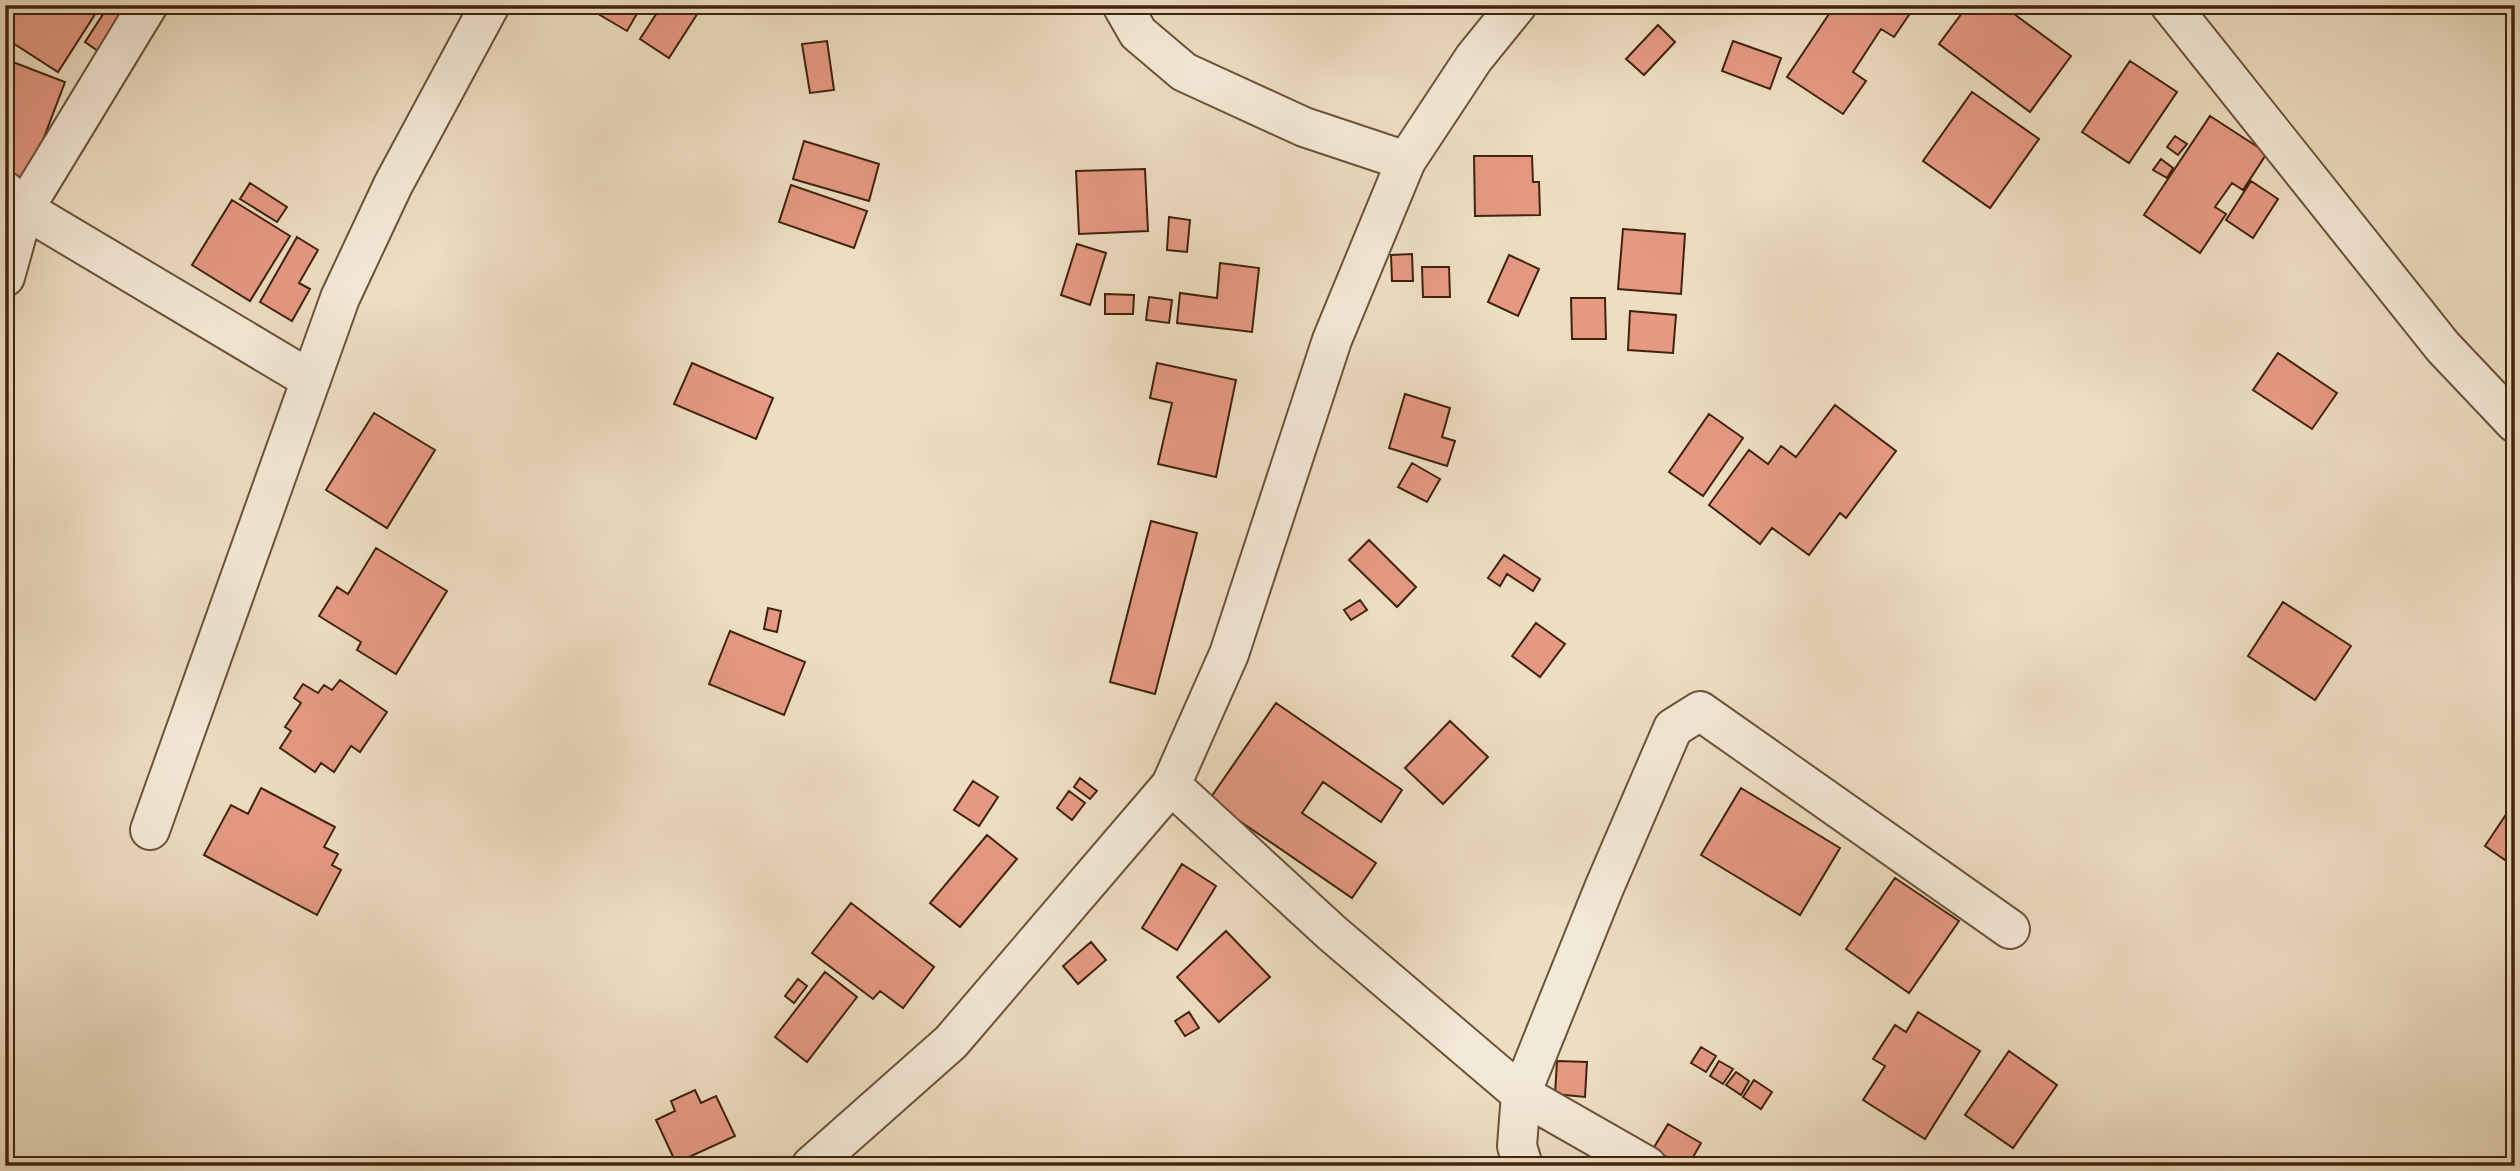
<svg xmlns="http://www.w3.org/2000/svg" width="2520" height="1171" viewBox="0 0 2520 1171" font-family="'IM FELL Double Pica',serif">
<rect width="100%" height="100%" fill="#edddc1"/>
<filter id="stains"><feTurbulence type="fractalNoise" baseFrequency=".00286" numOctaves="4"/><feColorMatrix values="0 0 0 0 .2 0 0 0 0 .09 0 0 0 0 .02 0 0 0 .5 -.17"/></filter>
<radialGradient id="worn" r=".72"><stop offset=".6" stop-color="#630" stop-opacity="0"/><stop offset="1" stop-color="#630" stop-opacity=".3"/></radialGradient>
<!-- building -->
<path fill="#e59983" stroke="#41230b" stroke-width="2" d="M5 5H101L58 72 5 38Z
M109 5H125L135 12 156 5 166 12 139 53 105 56 85 42Z
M583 5H642L627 31Z
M662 5H703L669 58 640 39Z
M1835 5H1908L1913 9 1894 37 1881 29 1853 72 1866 81 1843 114 1787 77Z
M1968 5H2002L2071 56 2030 112 1939 44Z
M1658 25 1675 42 1644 75 1626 59Z
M827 41 834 90 810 93 802 44Z
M1733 41 1781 58 1770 89 1722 71Z
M5 59 65 82 24 190 5 183Z
M2130 61 2177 92 2129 163 2082 132Z
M1972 92 2039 139 1990 208 1923 161Z
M2210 116 2267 153 2243 190 2232 183 2215 207 2226 214 2200 253 2144 215Z
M2175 136 2187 144 2178 155 2167 147Z
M804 141 879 164 869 201 793 179Z
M1474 156H1532L1533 182H1539L1540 215 1475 216Z
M2161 159 2173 168 2167 178 2153 170Z
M1145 169 1148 231 1079 234 1076 171Z
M2251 181 2278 199 2253 238 2226 220Z
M250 183 287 207 277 222 240 199Z
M791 185 867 211 854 248 779 222Z
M232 200 290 236 250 301 192 265Z
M1169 217 1190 220 1187 252 1167 250Z
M1623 229 1685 234 1681 294 1618 289Z
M297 237 318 250 299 283 310 289 292 321 260 302Z
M1077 244 1106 253 1090 305 1061 295Z
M1412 254 1413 281H1392L1391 255Z
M1509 255 1539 269 1518 316 1488 302Z
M1220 263 1259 268 1252 332 1177 323 1180 293 1217 298Z
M1422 267H1449L1450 297H1423Z
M1105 294 1134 295 1133 314H1105Z
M1149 297 1172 300 1169 323 1146 320Z
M1571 298H1605L1606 339H1572Z
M1630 311 1676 315 1673 353 1628 350Z
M2278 353 2337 393 2312 429 2253 390Z
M692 363 773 398 756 439 674 404Z
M1157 363 1236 380 1216 477 1158 464 1172 403 1150 398Z
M1405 394 1450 408 1442 437 1455 441 1447 466 1389 448Z
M1835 405 1896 451 1846 518 1840 513 1809 555 1772 528 1760 544 1709 505 1749 450 1768 464 1781 446 1796 457Z
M374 413 435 450 387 528 326 490Z
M1709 414 1743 438 1703 496 1669 472Z
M1412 463 1440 479 1427 502 1398 487Z
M1151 521 1197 533 1155 694 1110 682Z
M1369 540 1416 587 1397 607 1349 560Z
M376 548 447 591 396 674 357 650 361 642 319 616 337 587 348 594Z
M1504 555 1540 579 1533 591 1507 574 1500 586 1488 578Z
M1360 600 1367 610 1351 620 1344 610Z
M2283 602 2351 646 2315 700 2248 656Z
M768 608 781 611 777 632 764 629Z
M1536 623 1565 644 1540 677 1512 656Z
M730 631 805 662 784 715 709 684Z
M340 680 387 712 360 752 351 746 334 772 321 763 315 772 280 748 291 731 285 727 301 703 294 698 303 684 318 693 324 685 332 690Z
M1276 703 1402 790 1381 822 1323 782 1302 813 1376 863 1352 898 1209 800Z
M1450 721 1488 757 1443 804 1405 768Z
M1080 778 1097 791 1090 799 1074 787Z
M973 781 998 797 979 826 954 810Z
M261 788 335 827 324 847 338 854 332 865 341 870 317 915 204 855 231 805 248 814Z
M1741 788 1840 848 1800 915 1701 855Z
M1069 791 1085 803 1072 820 1057 808Z
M2515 801V867L2485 846Z
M987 835 1017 859 960 927 930 903Z
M1182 864 1216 886 1177 950 1142 928Z
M1895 878 1959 921 1909 993 1846 949Z
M851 903 934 967 903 1008 880 991 873 999 812 953Z
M1226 931 1270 977 1219 1022 1177 977Z
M1091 942 1106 960 1078 984 1063 966Z
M825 972 857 997 807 1062 775 1037Z
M798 979 807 986 794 1003 785 996Z
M1189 1012 1199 1028 1185 1036 1175 1021Z
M1918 1012 1980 1051 1925 1139 1863 1100 1885 1066 1873 1059 1895 1025 1906 1032Z
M1701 1047 1716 1056 1706 1072 1691 1063Z
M2009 1051 2057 1085 2013 1148 1965 1115Z
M1557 1061 1587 1062 1585 1097 1555 1094Z
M1719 1061 1733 1069 1723 1084 1710 1076Z
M1736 1072 1749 1081 1741 1095 1726 1085Z
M1754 1080 1772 1092 1761 1109 1743 1097Z
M695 1090 701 1103 716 1096 735 1136 676 1163 656 1120 675 1111 671 1101Z
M1668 1124 1701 1143 1688 1166H1682L1653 1149Z"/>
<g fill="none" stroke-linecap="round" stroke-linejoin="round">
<!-- minor casing -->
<g stroke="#6c5238" stroke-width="42">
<path id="minor" d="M1122 5 1138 33 1184 72 1304 127 1406 161
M2170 5 2443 347 2515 423
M5 191 24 209 311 380
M5 277 24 209 148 5
M1171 785 1332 933 1521 1094 1647 1166
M150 830 340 298 393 185 490 5
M1523 1166 1517 1146 1521 1094 1604 888 1673 728 1700 711 2010 929"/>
</g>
<!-- tertiary casing -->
<g stroke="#6c5238" stroke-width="42">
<path id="tertiary" d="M811 1166 951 1042 1171 785 1229 654 1332 340 1406 161 1474 58 1517 5"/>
</g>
<!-- minor -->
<use href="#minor" stroke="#f3e9d7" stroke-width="38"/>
<!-- tertiary -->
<use href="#tertiary" stroke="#f3e9d7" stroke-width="38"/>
</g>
<!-- margin -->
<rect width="2520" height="1171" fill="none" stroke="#edddc1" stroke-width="28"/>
<rect x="7" y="7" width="2506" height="1157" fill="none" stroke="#41230b" stroke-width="3.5"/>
<rect x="14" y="14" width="2492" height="1143" fill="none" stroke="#41230b" stroke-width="2"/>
<rect width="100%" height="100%" filter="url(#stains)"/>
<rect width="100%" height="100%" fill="url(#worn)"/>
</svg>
